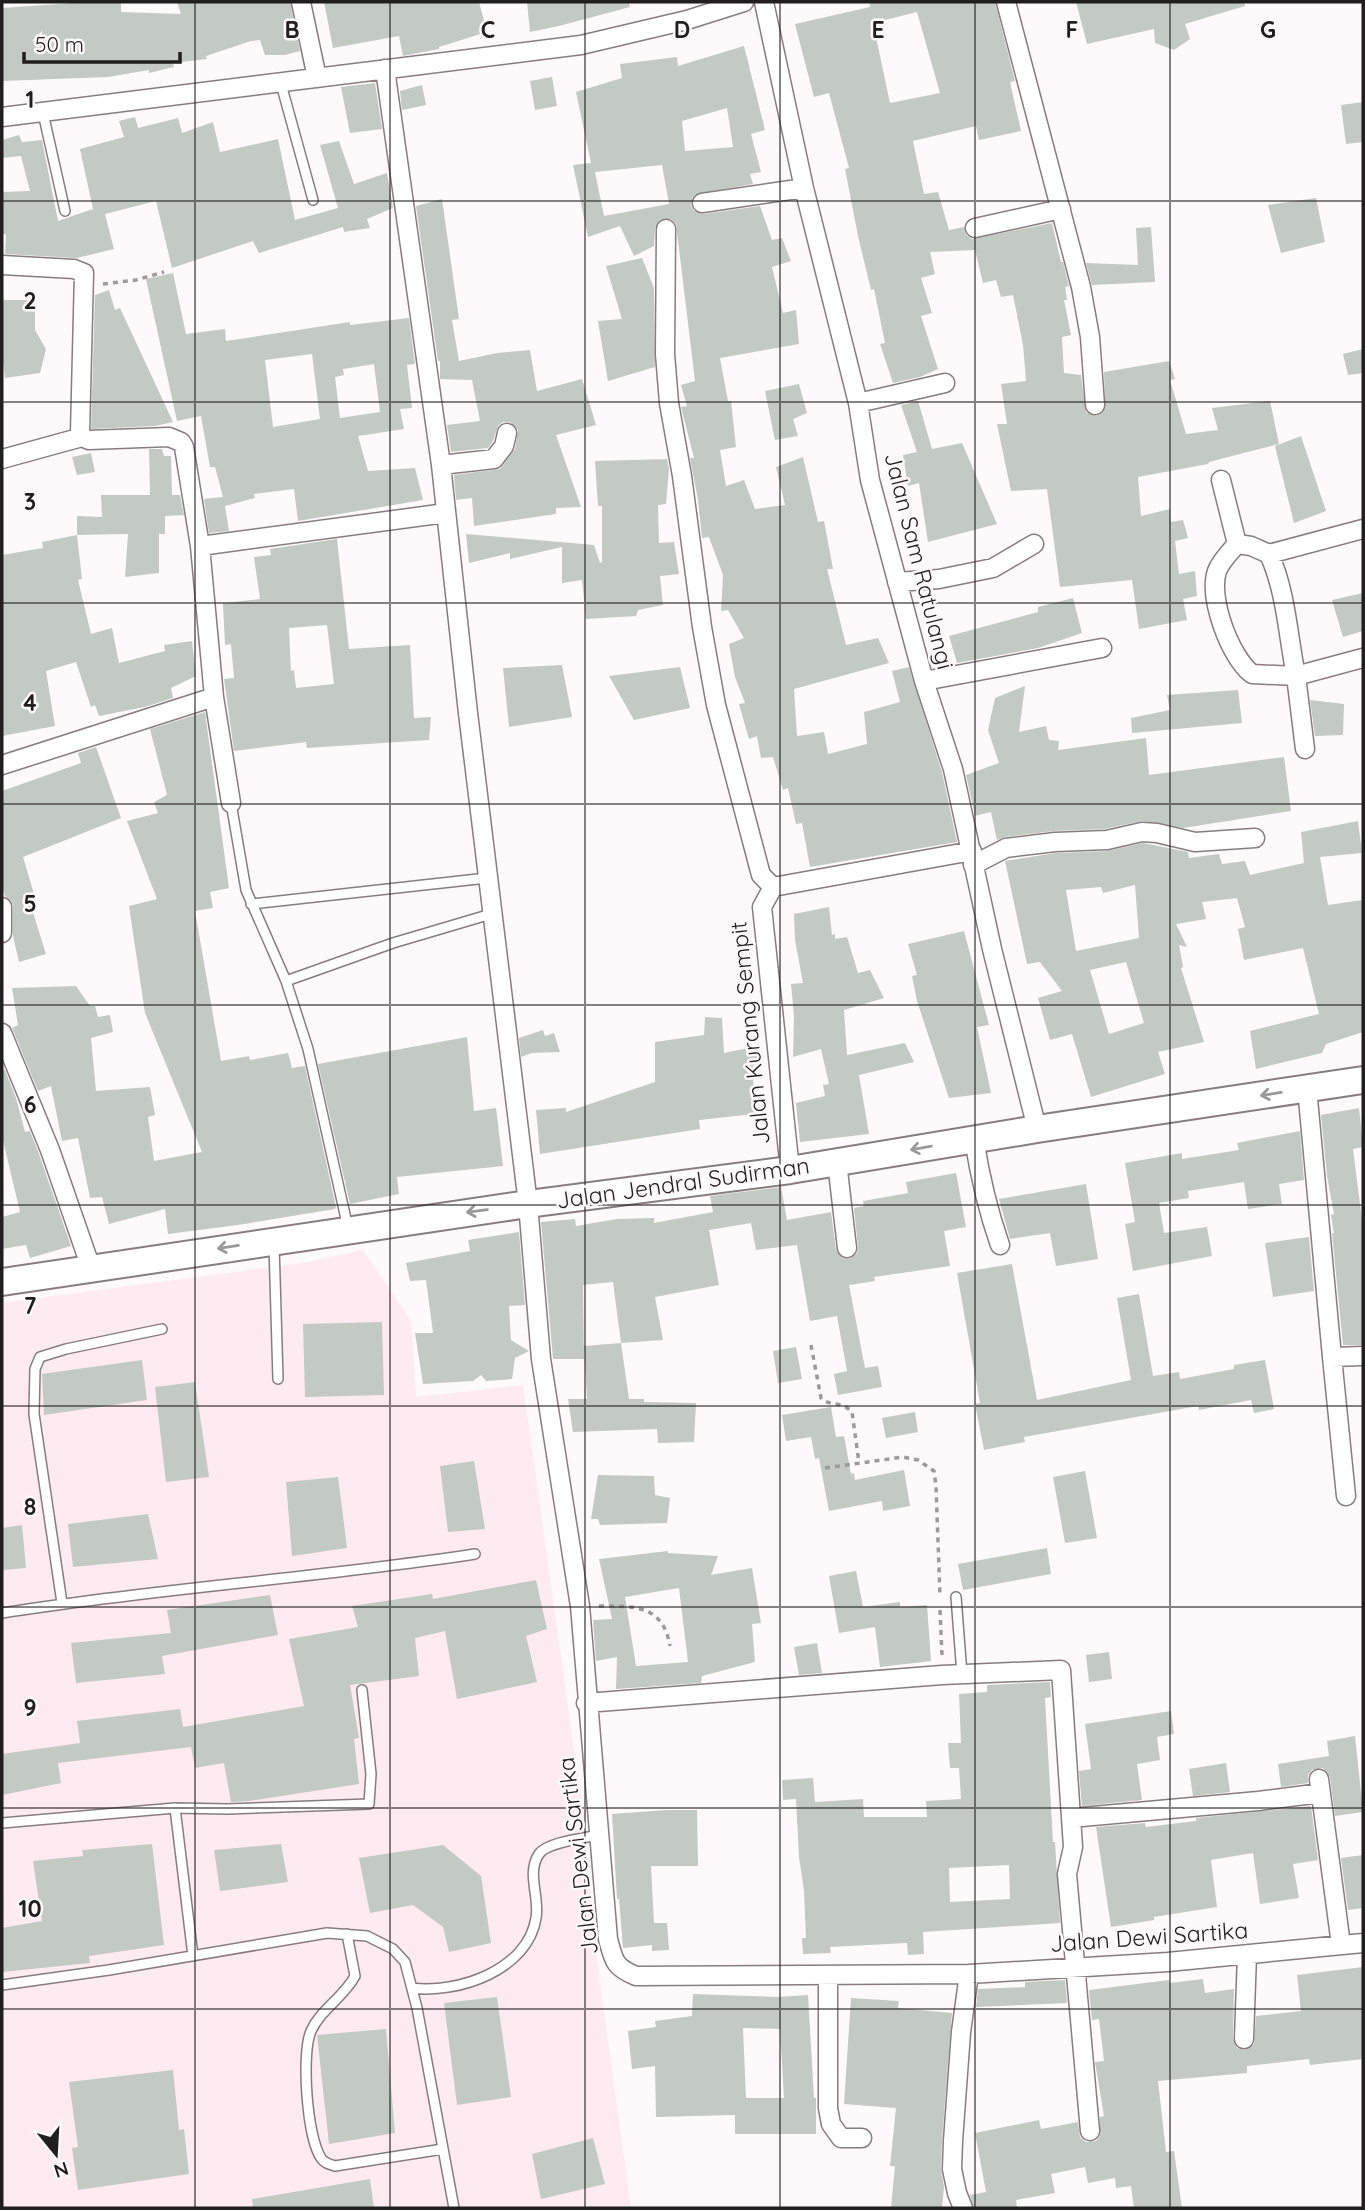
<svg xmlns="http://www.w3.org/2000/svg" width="1365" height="2210" viewBox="0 0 1365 2210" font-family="Quicksand,sans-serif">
<rect width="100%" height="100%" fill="#fef9fb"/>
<!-- built -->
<path fill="#feeaf1" d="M363 1250 411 1321 416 1397 523 1385 581 1800 598 1969 631 2208H2V1303L303 1263Z"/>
<!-- building -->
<path fill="#c2cac3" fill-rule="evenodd" d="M88 2H121V12L181 14 177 2H290L300 51 285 55H265L260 40 251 41 206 56 207 59 173 63 174 67 149 73V70L108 77 2 81V8Z
M324 2H479L487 32 439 47V49L403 56 399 36 333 48Z
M527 2H629L630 7 559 26 530 32Z
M869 2H995L1015 81 1010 82 1021 131 979 140 976 126 913 141 924 194 938 192 949 230 964 227 966 235 972 239 1052 223 1061 262H1063L1069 286 1065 287 1067 300H1064L1071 335 1062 337 1064 373 1081 375 1086 412 1096 416 1105 409 1104 372 1169 361 1175 379 1170 380 1186 434 1218 430 1212 408 1270 401 1279 444 1209 462 1208 464 1138 477 1141 516 1170 509 1171 522 1183 520 1188 538 1175 541 1179 574 1195 571 1197 596 1183 599 1187 620 1139 629 1132 580 1060 587 1047 489 1011 491 997 424H1007L1001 384 1026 381 1023 345 1013 295 1001 297 996 280 983 283 975 250 930 252 935 274 921 278 932 313 921 316 938 369 920 377 893 383 880 344 885 343 874 289 871 290 858 236 845 169 849 168 829 93 814 97 795 24 870 7ZM917 12 940 93 890 103 873 23Z
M1076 2H1244L1245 6 1185 24 1190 39 1174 50 1155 43 1154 29 1087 44Z
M744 46 765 130 751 134 761 172 750 174 753 184 696 194 692 198 691 205 694 211 703 214 760 206 772 240 782 238 791 261 772 267 783 313 796 310 799 344 720 358 728 401H731L736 447 720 450 726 486 744 480 755 509 785 505 776 467 803 457 818 522 824 521 833 569H827L846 645 878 638 889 663 794 689 797 736 824 732 828 754 867 744 864 712 900 702 892 671 909 667 942 772 957 842 810 867 802 823 796 824 788 788 783 790 773 757 761 758 757 736 749 739 739 704 745 703 735 677 729 644 744 638 728 610 721 611 723 575 709 537 702 538 698 500 690 458H694L681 407 687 406 681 385 695 381 676 224 671 219 660 220 655 228 654 246 634 256 620 226 588 237 573 165 591 163 576 92 622 78 620 64 677 57 678 66ZM727 108 733 147 685 151 682 121ZM662 165 669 204 604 216 595 172Z
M552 77 557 106 535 110 530 81Z
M375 83 382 129 350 133 341 87Z
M422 85 426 105 402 110 400 91Z
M1363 102V142L1346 144 1341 105Z
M135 117 138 128 178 118 182 133 213 122 220 152 278 139 295 220 338 208 320 145 339 141 354 184 387 173 393 208 367 219 370 228 344 232 343 227 259 253 253 241 172 268 156 201 105 214 114 249 77 258 5 254 6 234H2V192L30 191 21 156 2 158V140L19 135 22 142 42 140 58 221 93 209 80 149 124 137 119 121Z
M1316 198 1325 242 1281 253 1268 205Z
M442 199 459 319 452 320 459 361 497 353 530 350 537 391 582 379 596 425 556 435 581 507 556 508V514L474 526 472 498 456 500 454 475 500 469 515 449 518 430 510 422H503L498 426 493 441 488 448 451 452 447 425 480 421 472 380 440 379V361H438L416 206Z
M1151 227 1155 282 1092 285 1086 263 1138 265 1136 228Z
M642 258 654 288 655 367 608 381 598 321 622 319 606 266Z
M173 273 186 334 225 329 226 341 350 322V325L409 318 415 364 407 365 412 408 400 409 404 429 358 436 368 471 415 468 423 500 298 521 294 489 254 494 255 498 225 506 229 531 209 533 204 499 223 497 215 467H210L201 416 177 421 146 279ZM312 354 320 419 273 427 265 360ZM374 364 380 412 340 418 335 377 344 375 343 369Z
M109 290 115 310 120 308 173 422 155 426 91 429 95 295Z
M2 300H35V330L46 349 40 373 5 378 2 354Z
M1363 349V373L1348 375 1343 354Z
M799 384 807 413 793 419 798 436 775 440 765 391Z
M918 401 932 449 962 443 997 524 928 542 919 483 908 486 903 455 917 452 901 405Z
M1301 436 1326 511 1294 523 1275 446Z
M149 449H162L164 456H171L172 495H180L184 515 165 516V534H159V573L125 577 128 534 77 535V516L102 517 101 495H150Z
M91 453 95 472 77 475 72 457Z
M667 459 669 469 666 504 658 505 659 543 674 542 679 574 660 576 663 605 638 610 636 616 586 619 582 580 562 583V547L510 559V553L469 563 466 534 594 545 600 563 602 562V506H598L595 461Z
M77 535 82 579 78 580 91 634 112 628 119 663 165 651 164 645 192 641 196 676 171 688 173 698 145 707 99 716 95 705 91 707 76 662 46 671 55 726 2 736V555L43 548 42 542Z
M337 539 349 649 410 645 414 718 431 717 429 740 307 748 306 742 234 751 224 679 234 678 231 644 225 645 223 603 260 599 254 557 271 555 270 549ZM327 625 334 684 296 688 294 670 291 671 289 628Z
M1363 593V631L1343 637 1332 600Z
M1073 598 1082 633 1038 648 957 663 949 636 1038 612V607Z
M562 665 572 717 509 727 503 668Z
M680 667 690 708 634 720 609 676Z
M1025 686 1019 732 1046 726 1049 740 1059 741 1058 750 1146 738 1149 775 1284 757 1291 811 1183 828 1142 821 1105 829 1054 831 1005 837 997 840 991 812 975 816 966 775 999 763 988 730 995 698Z
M1238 690 1242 723 1132 733 1131 718 1170 710 1167 695Z
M1310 700 1344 704 1343 735 1315 736Z
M205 712 229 888 210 892 213 908 195 911 221 1061 249 1056 250 1060 288 1053 292 1068 305 1066 336 1207 335 1209 238 1225 168 1234 165 1209 109 1224 102 1197 90 1198 78 1138 62 1141 51 1086 38 1091 12 1028 18 1025 12 988 76 986 90 1006H95L98 1017 110 1015 113 1032 91 1038 96 1091 150 1087 155 1115 148 1117 154 1161 202 1152 145 1013 129 906 157 899 127 821 158 813 154 802 167 795 150 729Z
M96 747 121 818 23 857 37 904 31 906 46 954 19 962 13 936V906L11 901 5 896 2 885V791L81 763 78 753Z
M1358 821 1362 853 1320 857 1328 905 1363 900V1032L1326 1044 1322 1053 1256 1069 1250 1031 1319 1014 1303 948 1244 960 1238 929 1245 927 1237 898 1202 902 1206 919 1176 924 1187 947 1179 945 1183 967 1181 968 1204 1042 1158 1052 1165 1074 1091 1097 1072 1034 1050 1040 1038 998 1062 991 1040 962 1027 964 1005 861 1056 853 1107 851 1143 843 1188 852 1189 858 1219 854 1222 864 1245 861 1250 875 1304 863 1301 832ZM1135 885 1139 938 1076 951 1066 890 1101 887 1103 893ZM1126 962 1144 1023 1109 1034 1090 970Z
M829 907 832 935 835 934V939L847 937 858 973 870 970 884 998 844 1010 847 1055 905 1043 914 1062 859 1075 869 1134 800 1142 796 1103 825 1096 823 1085 829 1084 821 1049 793 1057 794 1016 791 984 803 983 795 940 794 914Z
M964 931 989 1025 977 1027 991 1093 949 1098 917 1001 912 976 917 975 908 944Z
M705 1017 722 1018 724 1053 758 1046 760 1064 753 1065 754 1114 699 1120 700 1129 540 1154 536 1110 566 1108V1112L655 1082V1042L704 1035Z
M543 1030 545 1036 554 1033 560 1052 532 1053 521 1057 519 1038Z
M467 1037 474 1111 496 1108 503 1166 397 1177 399 1194 350 1204 318 1064Z
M2 1070H5L16 1098 25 1132 30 1131 39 1154 71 1246 30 1258 26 1245 2 1249V1217L20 1212 2 1136Z
M1359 1108 1363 1147 1353 1149 1363 1228V1345H1343L1332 1233H1334L1331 1215 1334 1214 1327 1176 1321 1115Z
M1300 1131 1304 1180 1279 1184 1282 1204 1248 1209 1244 1182 1188 1191 1189 1198 1159 1203 1164 1233 1207 1227 1212 1256 1133 1271 1125 1224 1135 1222 1125 1163 1182 1153V1159L1239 1150 1237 1143Z
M956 1173 966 1227 944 1231 950 1266 874 1277 875 1281 849 1285 865 1368 878 1366 882 1387 838 1395 834 1374 847 1371 837 1316 810 1321 797 1245 756 1250 751 1223 709 1230 719 1285 655 1297 663 1340 621 1343 613 1282 583 1285 584 1359H553L541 1222 575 1219 576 1226 617 1219 654 1218V1223L713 1212 710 1196 781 1187 787 1220 831 1212 836 1250 842 1258 849 1259 857 1253 858 1247 854 1208 864 1206 863 1201 908 1193 906 1182Z
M1086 1184 1098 1259 1056 1266 1050 1233 1010 1239 999 1199Z
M519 1232 525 1305 509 1306 511 1340 529 1351 515 1358 512 1379 486 1381 481 1375 473 1381 423 1384 415 1333H433L426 1280 410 1281 406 1263 470 1251 468 1240Z
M1309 1237 1314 1291 1273 1297 1265 1243Z
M1012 1264 1037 1400 1131 1380 1117 1298 1139 1294 1153 1376 1179 1372 1180 1379 1234 1369V1365L1265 1360 1274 1409 1254 1413 1251 1400 1199 1410 1198 1406 1024 1437 1025 1442 984 1450 975 1404 980 1403 957 1273Z
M382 1322 384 1395 305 1397 303 1324Z
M621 1343 629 1399H644V1402L696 1403 694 1442 658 1443 657 1429 573 1432 568 1399H587L584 1346Z
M796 1347 802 1379 778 1383 773 1351Z
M142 1360 147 1400 44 1415 42 1374Z
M195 1382 209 1477 166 1482 155 1387Z
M831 1407 836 1437 844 1436 851 1474 854 1473 855 1480 904 1470 910 1506 883 1511 882 1501 829 1511 819 1458 815 1459 811 1437 786 1441 782 1415Z
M915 1412 918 1432 886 1438 882 1418Z
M474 1461 485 1529 448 1532 440 1466Z
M1085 1471 1097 1538 1065 1543 1053 1477Z
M598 1475 654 1476 655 1495 670 1498 667 1523 600 1525 598 1519H591Z
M338 1477 347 1548 292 1556 286 1482Z
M148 1514 158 1559 73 1567 68 1524Z
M22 1525 26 1568 2 1570V1528Z
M1047 1548 1051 1574 963 1590 958 1564Z
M668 1551V1553L718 1556 711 1575 752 1568 761 1623 752 1624 755 1662 702 1676 701 1683 616 1689 617 1657 596 1661 593 1620 612 1619 599 1559ZM679 1588 688 1662 636 1666 625 1597Z
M856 1571 863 1607 900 1602V1607L927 1605 931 1661 880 1667 875 1627 839 1633 829 1576Z
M536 1580 547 1629 526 1636 537 1682 457 1699 445 1631 415 1638 419 1676 350 1685 359 1738 354 1739 359 1784 249 1801 231 1802 224 1763 195 1768 191 1747 58 1763 61 1783 2 1795V1754L80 1743 77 1721 180 1709 183 1727 304 1706 289 1639 358 1627 352 1606 432 1594 433 1599Z
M270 1595 278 1635 162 1656 165 1674 76 1683 71 1643 171 1633 167 1610Z
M817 1643 822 1673 799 1675 794 1647Z
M1109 1652 1112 1679 1089 1682 1086 1655Z
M1050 1682 1051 1697 1045 1698 1053 1842H1055L1060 1923 923 1932 924 1954 908 1955 907 1943 830 1947 831 1953 803 1954 802 1938H806L804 1891 799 1857 796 1799 783 1800 782 1780 813 1778 815 1802 863 1799 864 1817H927L926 1801 961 1799 959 1768H950L948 1743H961L959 1694 987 1692V1685ZM1009 1865 1010 1899 950 1902 949 1868Z
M1171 1711 1174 1734 1157 1737 1160 1760 1137 1764 1142 1800 1082 1806 1079 1771 1091 1769 1085 1724Z
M1355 1736 1363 1812 1335 1816 1330 1777 1323 1768 1312 1770 1308 1775V1783L1281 1787 1278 1764 1329 1756 1327 1741Z
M1226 1763 1230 1792 1193 1796 1189 1769Z
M1311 1806 1318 1860 1293 1864 1299 1898 1260 1904 1253 1853 1211 1860 1217 1907 1154 1917V1920L1111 1927 1096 1827 1145 1823 1146 1827 1196 1821V1818Z
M666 1810H697L698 1866H651L654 1923H667L669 1950 652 1951V1945L623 1948 619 1899H617L612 1814Z
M152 1844 164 1945 89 1956 90 1963 2 1972V1928L42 1921 33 1861 83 1856 82 1850Z
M281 1844 288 1882 220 1891 214 1850Z
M443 1845 481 1876 491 1943 449 1952 443 1927 413 1905 370 1913 359 1858Z
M1363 1855V1908L1348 1910 1341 1858Z
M1363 1967V2059L1310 2065 1309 2059 1247 2066V2073L1158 2081 1166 2152 1174 2151 1182 2208H1134L1131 2186 1116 2188 1115 2178 1088 2183 1085 2167 1051 2174 1055 2193 1016 2200 1017 2208H974L970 2195 986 2192 975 2133 1039 2120 1041 2129 1078 2122 1080 2137 1086 2142 1096 2141 1100 2136V2117L1104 2116 1095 2062 1104 2061 1099 2019 1092 2020 1089 1990 1169 1980 1170 1983 1203 1979 1205 1993 1234 1989 1233 2039 1237 2048 1244 2050 1254 2044 1256 2016 1301 2011 1297 1975Z
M1065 1980 1067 2003 976 2007 978 1989 1025 1987V1982Z
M693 1994 777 1997 808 1995 814 2098H816V2134H735V2115L656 2117 655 2066 632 2069 628 2031 656 2027 655 2021 692 2016ZM743 2028 780 2029 784 2098H746Z
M497 1997 511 2097 457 2105 444 2003Z
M851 1998 899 2001 898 2008 952 2013 942 2140 941 2169 944 2187 942 2208H891L895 2166H890L896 2108 844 2104Z
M386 2029 395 2133 329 2144 317 2035Z
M173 2070 179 2130 184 2129 189 2174 78 2190 72 2148 78 2147 69 2082Z
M593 2138 605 2184 541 2199 532 2154Z
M370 2179 374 2208H253L252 2199Z"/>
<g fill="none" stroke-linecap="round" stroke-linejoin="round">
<!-- lane casing -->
<g stroke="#877d80" stroke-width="12">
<path id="lane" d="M281 84 313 200
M43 113 65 211
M231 803 246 890 286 981 308 1049 348 1228
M251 904 487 878
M286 981 393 943 491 914
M274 1245 278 1379
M956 1597 962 1674
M62 1603 34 1414 35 1369 40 1357 66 1349 162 1329
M2 1613C159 1588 318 1578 475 1554
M175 1808 227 1809 369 1804 371 1774 362 1690
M2 1823 175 1808 193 1956
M347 1934 355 1976C344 1997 321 2009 311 2031 301 2054 307 2137 321 2158 324 2163 329 2164 335 2166L443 2149
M2 1985 109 1970 327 1933 367 1936 393 1949 405 1962 417 2008 454 2208
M412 1988C458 1994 528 1970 536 1918 540 1897 526 1873 539 1854 547 1842 585 1838 599 1835"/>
</g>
<!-- street casing -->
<g stroke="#877d80" stroke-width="21">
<path id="street" d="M301 2 317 78
M764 2 804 188 858 403 870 480 924 681 953 769 992 949 1037 1129
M1006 2 1081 287 1090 337 1095 405
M385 69 441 465 468 713 528 1204 541 1359 580 1606 608 1939C614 1961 614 1967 636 1976L969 1974 1168 1962 1363 1943
M2 117 581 45 687 20 744 2
M702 203 804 188
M975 228 1061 209
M666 229 665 354 669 403 682 476 702 627 716 705 761 875 773 887
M2 265 74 269 84 273 80 433 82 437 89 440 169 437 181 442 184 447 200 546
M858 403 945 383
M2 459 82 437
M441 465 494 459 504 446 507 433
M1221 480 1237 544 1251 546 1269 554C1286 591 1288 636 1296 676L1363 658
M1237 544C1230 552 1221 561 1217 571 1208 598 1230 657 1252 674L1296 676 1305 749
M1269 554 1363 529
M897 582 939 579 993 568 1034 544
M924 681 1102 648
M2 765 214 697
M231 803 214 697 200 546 446 513
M973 865 1006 848 1055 842 1107 840 1142 832 1157 833 1195 842 1255 838
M2 907V933
M2 1033 50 1150 91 1268
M1307 1088 1332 1357 1363 1356
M974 1139C980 1177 987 1208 1000 1245
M837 1162 847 1248
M790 1170 762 907 773 887 972 851
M1332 1357 1346 1496
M586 1703 942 1675 1061 1670 1073 1847 1067 1874 1090 2131
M1319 1779 1341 1945
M1071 1818 1258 1801 1321 1793
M828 1975V2108L831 2124 841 2138H862
M1244 2039 1247 1955
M963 2208 957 2193 952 2169 953 2141 961 2032 969 1974"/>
</g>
<!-- secondary casing -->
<g stroke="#877d80" stroke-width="30">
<path id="secondary" d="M2 1282 528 1204 790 1170 1037 1129 1363 1080"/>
</g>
<!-- path -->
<path stroke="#9e9a9b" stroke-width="3.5" stroke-dasharray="5 5" stroke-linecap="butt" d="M103 284 136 280 164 272
M811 1345 821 1398C830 1407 841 1400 852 1412L859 1463
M825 1468 903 1457 918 1460 934 1471 936 1486 940 1596
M599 1606C635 1606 663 1605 670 1646
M940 1610 942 1655"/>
<!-- lane -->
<use href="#lane" stroke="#fff" stroke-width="9"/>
<!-- street -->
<use href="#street" stroke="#fff" stroke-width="18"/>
<!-- secondary -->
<use href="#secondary" stroke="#fff" stroke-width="26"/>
</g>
<!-- one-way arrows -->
<defs><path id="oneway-shaft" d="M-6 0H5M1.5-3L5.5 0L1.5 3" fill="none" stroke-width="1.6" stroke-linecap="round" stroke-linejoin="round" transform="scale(1.75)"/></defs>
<g stroke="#9b9a9a">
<use href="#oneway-shaft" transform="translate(1271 1094) rotate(171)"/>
<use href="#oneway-shaft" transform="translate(921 1148) rotate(170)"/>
<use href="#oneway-shaft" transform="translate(477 1211) rotate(172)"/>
<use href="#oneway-shaft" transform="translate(228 1247) rotate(171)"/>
</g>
<!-- grid -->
<path fill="none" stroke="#211e1f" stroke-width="2" stroke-opacity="0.55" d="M195 2V2208M390 2V2208M585 2V2208M780 2V2208M975 2V2208M1170 2V2208M2 201H1363M2 402H1363M2 603H1363M2 804H1363M2 1005H1363M2 1205H1363M2 1406H1363M2 1607H1363M2 1808H1363M2 2009H1363"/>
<g text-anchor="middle" stroke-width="5" stroke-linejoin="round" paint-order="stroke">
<!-- street labels -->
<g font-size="23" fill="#211e1f" stroke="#fef9fb">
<text transform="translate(919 561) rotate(76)" y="8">Jalan Sam Ratulangi</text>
<text transform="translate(750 1033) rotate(-96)" y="8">Jalan Kurang Sempit</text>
<text transform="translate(683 1183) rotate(-8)" y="8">Jalan Jendral Sudirman</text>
<text transform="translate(578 1856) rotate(-97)" y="8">Jalan Dewi Sartika</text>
<text transform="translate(1149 1937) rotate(-4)" y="8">Jalan Dewi Sartika</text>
</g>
</g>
<g font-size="23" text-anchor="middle" font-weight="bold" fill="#211e1f" stroke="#fef9fb" stroke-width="5" stroke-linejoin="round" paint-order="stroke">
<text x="292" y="38">B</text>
<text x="488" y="38">C</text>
<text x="682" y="38">D</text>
<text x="878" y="38">E</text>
<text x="1072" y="38">F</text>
<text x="1268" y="38">G</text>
<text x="30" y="108">1</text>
<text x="30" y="309">2</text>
<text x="30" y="510">3</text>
<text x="30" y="711">4</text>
<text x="30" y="912">5</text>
<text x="30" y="1113">6</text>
<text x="30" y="1314">7</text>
<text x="30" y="1515">8</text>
<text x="30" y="1716">9</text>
<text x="30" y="1917">10</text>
</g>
<!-- border -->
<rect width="1365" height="2210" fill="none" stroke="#211e1f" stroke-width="7"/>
<!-- north arrow -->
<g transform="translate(56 2154) rotate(162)" stroke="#fef9fb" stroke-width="5" paint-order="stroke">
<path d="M0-5L12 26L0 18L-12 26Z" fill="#211e1f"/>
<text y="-10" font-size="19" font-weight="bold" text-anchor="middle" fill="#211e1f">N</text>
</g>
<!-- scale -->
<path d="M24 52v10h156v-10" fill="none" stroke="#211e1f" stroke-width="3.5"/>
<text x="35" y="52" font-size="21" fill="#211e1f" stroke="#fef9fb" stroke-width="5" paint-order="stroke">50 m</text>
</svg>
